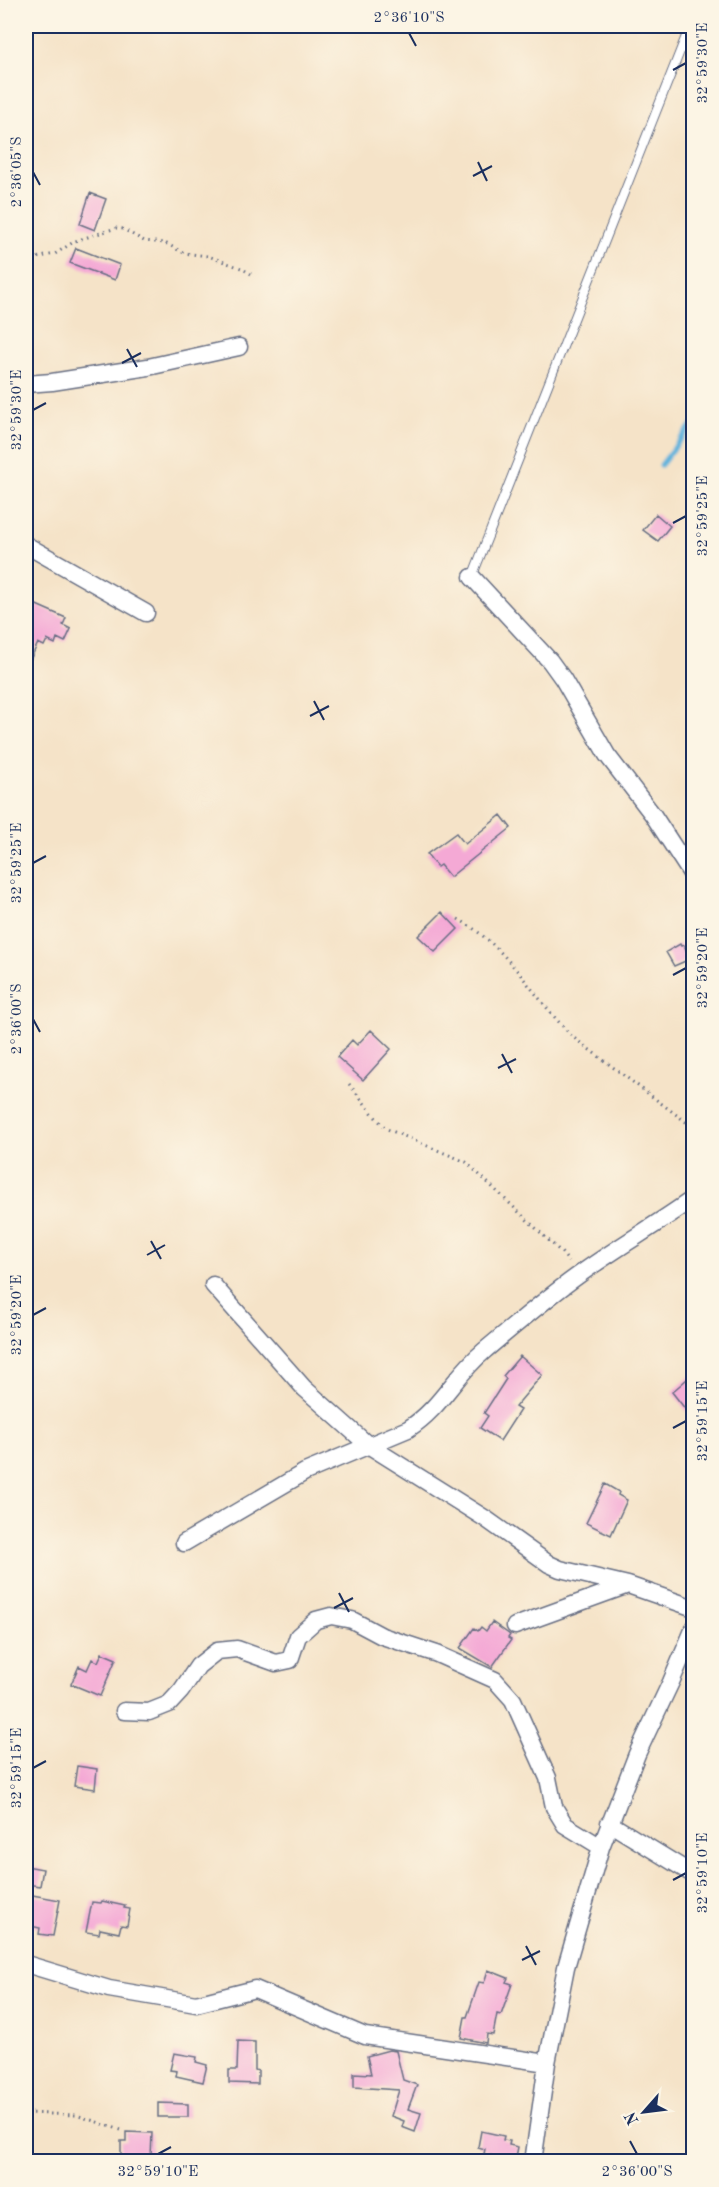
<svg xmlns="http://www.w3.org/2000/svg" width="719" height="2187" viewBox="0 0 719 2187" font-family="'Old Standard TT',serif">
<rect width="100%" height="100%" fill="#fcf5e5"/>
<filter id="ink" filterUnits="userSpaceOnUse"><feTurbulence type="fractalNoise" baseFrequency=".0167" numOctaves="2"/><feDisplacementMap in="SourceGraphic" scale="12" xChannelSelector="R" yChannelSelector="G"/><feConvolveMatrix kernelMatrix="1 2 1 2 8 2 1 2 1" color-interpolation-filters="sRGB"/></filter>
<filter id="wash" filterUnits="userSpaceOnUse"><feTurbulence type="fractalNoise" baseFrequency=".008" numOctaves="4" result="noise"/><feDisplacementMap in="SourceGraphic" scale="24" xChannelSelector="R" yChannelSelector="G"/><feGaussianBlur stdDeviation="1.35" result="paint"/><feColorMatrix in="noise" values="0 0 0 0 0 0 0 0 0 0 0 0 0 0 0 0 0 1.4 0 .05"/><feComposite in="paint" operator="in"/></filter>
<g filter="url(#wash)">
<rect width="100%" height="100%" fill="#f5e3c8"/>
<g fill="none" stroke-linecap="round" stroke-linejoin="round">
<!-- stream -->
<path stroke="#60b3dc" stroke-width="5" d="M661 465 694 422"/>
</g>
<g id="blocks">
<!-- building -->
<path fill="#f4a9d5" d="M90 193 106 199 95 230 80 224Z
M76 248 120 265 115 280 70 263Z
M656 514 670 526 658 541 643 530Z
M32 603 66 618 63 625 71 629 65 642 57 638 55 644 47 640 44 646 38 643 26 669V607L30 609Z
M501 815 511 828 450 877 440 865 437 867 427 854 456 833 465 844Z
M442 912 458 929 435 952 418 936Z
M680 944 681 946 684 945 690 959 674 966 666 952Z
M371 1030 391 1049 363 1080 337 1057 352 1040 357 1045Z
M520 1356 542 1375 515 1407 520 1410 500 1441 480 1428 488 1416 484 1413 506 1379 503 1376Z
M693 1374V1419L672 1392Z
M605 1484 619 1492 618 1495 627 1500 611 1535 586 1523Z
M492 1622 510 1635 508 1638 511 1640 492 1667 460 1648 474 1628 478 1631 481 1627 486 1631Z
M102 1653 116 1659 100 1696 71 1684 79 1666 87 1670 92 1659 98 1662Z
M77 1766 97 1769 95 1789 74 1786Z
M26 1866 43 1869 40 1886 26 1884Z
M27 1894 60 1900 53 1936 39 1934 40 1928 26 1925Z
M102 1901 125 1906 124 1908 130 1909 127 1926 121 1925 119 1933 100 1929 99 1934 86 1932 92 1902 101 1903Z
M488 1970 508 1978 506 1982 512 1984 501 2015 497 2014 493 2035 487 2034 486 2043 461 2038 465 2017H467L479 1982 484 1983Z
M238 2041 255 2042V2070L258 2071V2084L229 2083V2070H237Z
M389 2050 396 2051 403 2080 417 2085 408 2109 421 2113 415 2132 402 2127 404 2121 391 2116 399 2090 354 2087V2073L371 2074 367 2056Z
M174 2053 197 2057 196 2062 207 2065 203 2082 176 2076 177 2071 170 2070Z
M158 2103 188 2104V2117H158Z
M481 2131 504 2136 503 2140 510 2141 509 2145 518 2147 515 2162H493L494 2156 484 2154 485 2149 478 2147Z
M126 2132 152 2133 151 2157 148 2156 147 2162H121V2141H126Z"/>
</g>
</g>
<g filter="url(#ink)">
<use href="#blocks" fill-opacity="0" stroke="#676e83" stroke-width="1.5"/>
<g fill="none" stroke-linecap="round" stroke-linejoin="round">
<!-- lane casing -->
<g stroke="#676e83" stroke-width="10">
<path id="lane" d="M472 577 690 26"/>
</g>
<!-- street casing -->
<g stroke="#676e83" stroke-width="19">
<path id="street" d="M26 384 52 382 148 367 239 347
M26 545 146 613
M472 577 550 661 563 679 607 755 653 815 694 878
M213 1285 304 1388 368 1445 486 1519 549 1564 560 1569 628 1585 694 1608
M184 1543 305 1472 408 1429C442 1407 453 1377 484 1351 514 1326 544 1300 576 1277 614 1249 655 1226 694 1198
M515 1626 628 1585
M124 1711 149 1712 169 1704 181 1691 198 1666 217 1651 237 1649 276 1663 290 1660 298 1636 316 1620 331 1616 352 1620 382 1636 437 1654 495 1680 513 1700 548 1778 554 1807 565 1825 601 1847
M609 1823 694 1875
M26 1964 109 1989 196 2004 255 1989 365 2036 547 2063
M533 2162 547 2063 566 1967 601 1847 637 1754 671 1682 694 1628"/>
</g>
<!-- path -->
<path stroke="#676e83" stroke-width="3" stroke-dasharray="1.5 4.5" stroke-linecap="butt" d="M26 260 55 254 75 241 116 228 123 229 144 241 165 243 184 253 208 256 241 268 251 274
M458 919C508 946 534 999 574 1038L694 1128
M349 1084 377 1119 387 1129 466 1162 561 1252 569 1262
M26 2113 76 2115 121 2130
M548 2156 577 2162"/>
<!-- lane -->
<use href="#lane" stroke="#fff" stroke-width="8"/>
<!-- street -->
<use href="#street" stroke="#fff" stroke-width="16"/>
</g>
</g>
<!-- ticks -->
<path fill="none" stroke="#1b2f5e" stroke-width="2" d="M409 33 416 46M673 70 686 63M478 162 487 181M33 172 40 185M473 176 492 166M127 349 137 367M122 363 141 353M33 410 46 403M673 523 686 516M314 701 324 720M310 716 329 706M33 863 46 856M673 975 686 968M33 1019 40 1032M502 1054 512 1073M498 1068 516 1059M151 1241 161 1259M147 1255 165 1245M33 1315 46 1308M673 1428 686 1421M339 1593 349 1612M334 1608 353 1598M33 1768 46 1761M673 1880 686 1873M526 1946 536 1965M522 1960 540 1951M630 2141 637 2154M158 2154 171 2147"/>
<!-- margin -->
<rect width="719" height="2187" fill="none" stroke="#fcf5e5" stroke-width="66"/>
<!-- north arrow -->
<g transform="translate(644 2112) rotate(242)" stroke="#fcf5e5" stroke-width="4.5" paint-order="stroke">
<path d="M0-4.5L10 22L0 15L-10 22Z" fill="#1b2f5e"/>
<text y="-9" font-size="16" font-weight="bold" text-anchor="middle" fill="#1b2f5e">N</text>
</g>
<rect x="33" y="33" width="653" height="2121" fill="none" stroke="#1b2f5e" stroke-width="2"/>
<g font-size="15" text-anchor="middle" fill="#1b2f5e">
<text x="409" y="22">2°36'10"S</text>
<text transform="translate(702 63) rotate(-90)" y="5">32°59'30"E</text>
<text transform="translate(16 172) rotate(-90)" y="5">2°36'05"S</text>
<text transform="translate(16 410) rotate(-90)" y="5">32°59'30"E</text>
<text transform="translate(702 516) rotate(-90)" y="5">32°59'25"E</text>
<text transform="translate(16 863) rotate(-90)" y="5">32°59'25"E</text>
<text transform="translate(702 968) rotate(-90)" y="5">32°59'20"E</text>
<text transform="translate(16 1019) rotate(-90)" y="5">2°36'00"S</text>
<text transform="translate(16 1315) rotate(-90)" y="5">32°59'20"E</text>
<text transform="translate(702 1421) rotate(-90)" y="5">32°59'15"E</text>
<text transform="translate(16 1768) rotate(-90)" y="5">32°59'15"E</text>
<text transform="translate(702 1873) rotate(-90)" y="5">32°59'10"E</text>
<text x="158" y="2176">32°59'10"E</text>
<text x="637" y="2176">2°36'00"S</text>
</g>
</svg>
